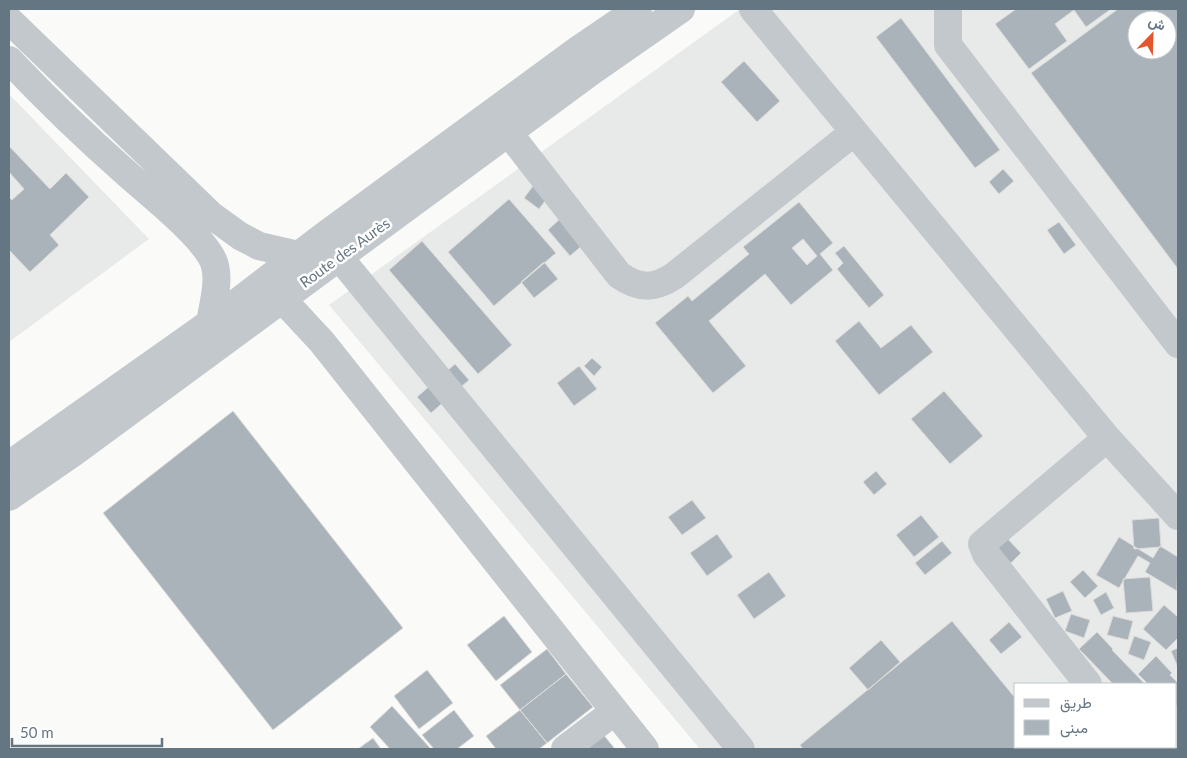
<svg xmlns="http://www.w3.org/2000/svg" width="1187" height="758" viewBox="0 0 1187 758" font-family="Lato,Vazirmatn,sans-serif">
<rect width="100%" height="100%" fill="#fafaf8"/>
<!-- built -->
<path fill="#e8e9e9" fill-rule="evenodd" d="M740 9H1178V749H700L329 305ZM1137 20H1167V50H1137ZM1016 684H1176V747H1016Z
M9 94 149 239 9 342Z"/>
<!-- building -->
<path fill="#aab3b9" stroke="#dcdcda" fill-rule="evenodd" d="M1016 9H1111L1086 27 1074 10 1055 24 1067 41 1029 69 995 24Z
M1118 9H1178V269L1031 73ZM1137 20H1167V50H1137Z
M901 18 1000 150 975 168 876 37Z
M744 61 780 101 757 122 721 82Z
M9 146 50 189 66 173 89 197 50 235 59 245 30 272 9 250V227L10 226 9 224V197L12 200 24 189 9 172Z
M1003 169 1014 181 999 194 989 182Z
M533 186 548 197 539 209 524 198Z
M509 199 556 253 494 306 448 252Z
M799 202 833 243 820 254 833 270 791 305 765 274 709 321 746 366 713 393 655 323 688 296 692 301 749 254 743 247ZM803 239 817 256 807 265 792 248Z
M562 217 585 243 570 256 548 230Z
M1059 222 1076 245 1064 254 1047 230Z
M422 241 512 345 478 374 389 270Z
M844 246 884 295 869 308 837 269 843 263 835 253Z
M544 262 558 279 534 298 521 282Z
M859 321 881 348 911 325 933 352 879 395 835 341Z
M592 358 602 367 594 376 584 366Z
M455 364 469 380 431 413 417 397Z
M579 366 597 389 574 406 557 383Z
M944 391 983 436 950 464 911 419Z
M233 411 403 628 273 730 103 513Z
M876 471 887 484 874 495 863 482Z
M692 500 706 518 682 535 668 517Z
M921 515 939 537 914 557 896 535Z
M1159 518 1161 547 1134 549 1132 520Z
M717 534 733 557 707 576 690 553Z
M1004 535 1021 553 1011 563 993 545Z
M1119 537 1153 558 1160 546 1178 557 1177 591 1145 572 1150 563 1138 556 1119 588 1096 575Z
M942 541 952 553 925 575 915 563Z
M1083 570 1098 586 1085 598 1070 582Z
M769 572 786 596 754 619 737 595Z
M1150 577 1153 611 1126 613 1123 579Z
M1063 591 1072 611 1055 618 1046 599Z
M1106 592 1114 608 1101 615 1093 600Z
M1164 605 1178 617V638L1166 650 1143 629Z
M1071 614 1090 620 1084 638 1065 631Z
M504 616 532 652 496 681 467 645Z
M1113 616 1133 621 1128 640 1107 635Z
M952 621 1016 699V747H1054L1056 749H803L800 745Z
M1009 622 1022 637 1001 654 989 640Z
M1097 632 1113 649 1112 650 1145 684H1113L1079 649Z
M1134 636 1151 642 1144 660 1128 654Z
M881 640 900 662 868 690 849 668Z
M1178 648V668L1171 651Z
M547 649 566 674 520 710 500 685Z
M1156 656 1172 673 1170 675 1178 683V703L1176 706V684H1148L1138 674Z
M427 670 453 703 419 729 394 696Z
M566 674 593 707 547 743 520 710Z
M392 706 431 749H390L370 727Z
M454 710 474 736 457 749H434L422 735Z
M520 710 547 743 539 749H496L486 736Z
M603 734 615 749H583Z
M373 738 381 749H358Z"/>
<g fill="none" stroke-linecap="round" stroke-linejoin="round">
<!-- minor -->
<path stroke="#c3c8cc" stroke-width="28" d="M753 9 1107 438 1178 516
M948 9V45L1178 344
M9 20 211 215 240 236 259 246 298 255
M9 60C46 99 84 136 124 171 147 192 200 233 213 260 221 278 213 304 210 323
M508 132 619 275C639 289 654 289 674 276L854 132
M329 240 339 257 741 749
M270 286 322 342 645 749
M9 465 210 323 325 235 579 49 638 9
M9 497 73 453 592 71 681 9
M1088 684 986 554 982 544 1107 438
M1139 747 1141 749
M565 749 615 711
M1098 749 1102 747"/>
</g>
<g text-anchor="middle" stroke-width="5" stroke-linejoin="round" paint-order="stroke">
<!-- street labels -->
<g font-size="15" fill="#657683" stroke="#fff">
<text transform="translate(345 253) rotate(-36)" y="5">Route des Aurès</text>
</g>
</g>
<!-- border -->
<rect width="1187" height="758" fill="none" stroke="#657683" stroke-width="20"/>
<!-- legend -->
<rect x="1014" y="683" width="162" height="65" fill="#ffffff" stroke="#c1c8cd"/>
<rect x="1024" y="699" width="25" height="8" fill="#c3c8cc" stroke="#c1c8cd"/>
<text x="1060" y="708" font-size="15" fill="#657683">طريق</text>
<rect x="1024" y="720" width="25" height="15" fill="#aab3b9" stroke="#c1c8cd"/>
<text x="1060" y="733" font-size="15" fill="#657683">مبنى</text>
<!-- north arrow -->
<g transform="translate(1152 35) rotate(23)"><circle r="24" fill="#ffffff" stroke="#c1c8cd"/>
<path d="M0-4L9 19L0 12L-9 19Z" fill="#e4572e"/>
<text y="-8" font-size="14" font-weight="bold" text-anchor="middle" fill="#657683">ش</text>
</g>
<!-- scale -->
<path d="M12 738v8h150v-8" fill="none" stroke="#657683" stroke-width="2.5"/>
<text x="20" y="738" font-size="15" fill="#657683" stroke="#ffffff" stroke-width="4" paint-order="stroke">50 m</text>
</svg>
